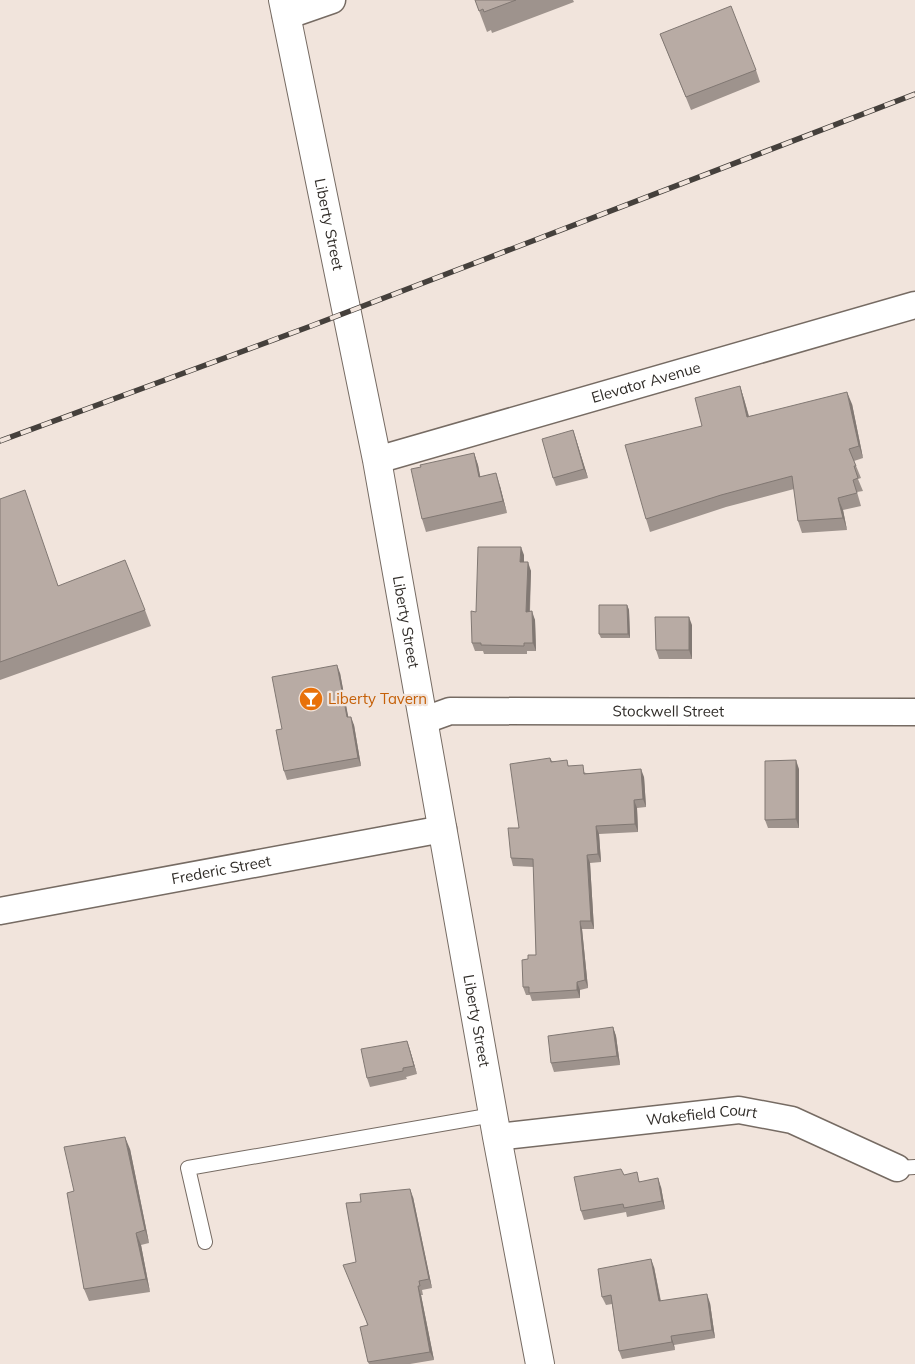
<svg xmlns="http://www.w3.org/2000/svg" width="915" height="1364" viewBox="0 0 915 1364" font-family="Mulish,sans-serif">
<rect width="100%" height="100%" fill="#f1e4dc"/>
<g fill="none" stroke-linecap="round" stroke-linejoin="round">
<!-- lane casing -->
<g stroke="#766b63" stroke-width="16">
<path id="lane" d="M897 1168 915 1167
M205 1242 188 1168 493 1115"/>
</g>
<!-- street casing -->
<g stroke="#766b63" stroke-width="29">
<g id="street">
<path d="M286 16 332 0"/>
<path id="s1" d="M377 460 915 305"/>
<path id="s2" d="M425 720 450 711 915 712"/>
<path id="s3" d="M0 911 443 829"/>
<path id="s4" d="M497 1137 739 1110 792 1120 897 1168"/>
</g>
</g>
<!-- secondary casing -->
<g stroke="#766b63" stroke-width="30">
<g id="secondary">
<path id="s5" d="M283 0 377 460 497 1137 540 1364"/>
</g>
</g>
<!-- lane -->
<use href="#lane" stroke="#fff" stroke-width="14"/>
<!-- street -->
<use href="#street" stroke="#fff" stroke-width="26"/>
<!-- secondary -->
<use href="#secondary" stroke="#fff" stroke-width="28"/>
<!-- rail casing -->
<g stroke="#45403c" stroke-width="5.5">
<path id="rail" d="M0 441 311 326 915 94"/>
</g>
<!-- rail -->
<use href="#rail" stroke="#f1e4dc" stroke-width="4" stroke-dasharray="11" stroke-linecap="butt"/>
</g>
<!-- wall -->
<path fill="#9e938d" d="M475 0H573L574 2 492 33 491 30 487 32Z
M660 34 756 70 760 82 691 110Z
M740 386 744 399 749 416 852 404 863 458 854 461 861 478 858 479 863 491 857 492 861 506 843 510 847 530 802 533 798 521 794 489 726 507 650 532 646 519 702 426Z
M573 430 588 478 556 486 553 478Z
M474 453 478 465 480 477 500 486 507 513 426 532 422 519 421 467Z
M0 499 58 586 145 610 151 626 0 680Z
M524 555V562L531 571 530 612 535 620 536 651H527V654H484L483 651H475L472 643 476 612Z
M627 605 629 610 630 638H601L599 634Z
M692 625V659H659L656 650Z
M340 673 348 717 354 725 361 766 287 780 284 771 282 729Z
M550 758 552 761 569 766 586 773 644 777 646 807 637 808 638 832 599 834 601 862 590 863 594 929H582L588 988 580 990V998L532 1001 530 995H526L523 987 528 959 536 955 534 867 513 866 511 858 519 828Z
M799 769V828H768L765 820Z
M613 1027 616 1036 620 1065 554 1072 551 1063Z
M407 1041 410 1050 417 1074 406 1077 407 1079 370 1087 367 1078Z
M130 1149 149 1243 141 1245 150 1292 89 1301 84 1289 74 1191Z
M624 1175 641 1182 661 1187 665 1209 627 1217 626 1212 584 1220 581 1211Z
M413 1197 432 1288 422 1290 423 1295H421L434 1360 410 1364H369L368 1362 367 1325 356 1262Z
M654 1267 661 1301 710 1303 715 1338 674 1345 675 1350 622 1359 619 1351 612 1304 606 1305 602 1297Z"/>
<!-- shaded-wall -->
<path fill="#817873" d="M740 386 744 399 752 429 747 417Z
M847 392 852 404 863 458 859 446Z
M573 430 576 439 588 478 584 469Z
M474 453 478 465 483 490 479 477Z
M496 473 500 486 507 513 503 501Z
M838 498 843 510 847 530 843 518Z
M521 547 524 555V570L520 562Z
M528 562 531 571 529 621 526 612Z
M627 605 629 610 630 638 628 634Z
M532 611 535 620 536 651 533 643Z
M689 617 692 625V659L689 650Z
M337 665 340 673 350 726 347 717Z
M351 717 354 725 361 766 358 758Z
M796 760 799 769V828L796 819Z
M641 769 644 777 646 807 643 799Z
M634 800 637 808 638 832 635 824Z
M596 826 599 834 601 862 598 854Z
M587 855 590 863 594 929 591 921Z
M580 921 582 929 588 988 585 980Z
M577 982 580 990V998L577 990Z
M613 1027 616 1036 620 1065 617 1056Z
M407 1041 410 1050 417 1074 414 1066Z
M125 1137 130 1149 149 1243 145 1230Z
M658 1178 661 1187 665 1209 662 1201Z
M410 1189 413 1197 432 1288 429 1279Z
M136 1233 141 1245 150 1292 146 1279Z
M651 1259 654 1267 662 1309 659 1301Z
M418 1286 421 1295 434 1360 430 1352Z
M707 1294 710 1303 715 1338 712 1330Z
M671 1336 674 1345 675 1350 672 1342Z"/>
<!-- building -->
<path fill="#b8aba4" stroke="#817873" d="M475 0H516L484 12 483 9 479 11Z
M731 6 756 70 686 97 660 34Z
M740 386 747 417 847 392 859 446 849 449 856 466H854L858 478 853 480 857 493 838 498 843 518 798 521 792 476 721 495 646 519 625 445 702 426 695 398Z
M573 430 584 469 553 478 542 439Z
M474 453 479 477 496 473 503 501 422 519 411 469 421 467 420 465Z
M25 490 58 586 125 560 145 610 0 662V499Z
M478 547H521L520 562H528L526 612 532 611 533 643H524V646L481 645V643H472L471 611 476 612Z
M599 605H627L628 634H599Z
M655 617H689V650H656Z
M337 665 347 717H351L358 758 284 771 276 730 282 729 272 677Z
M550 758 551 762 567 760 568 766 583 765 584 774 641 769 643 799 634 800 635 824 596 826 598 854 587 855 591 921H580L585 980 577 982V990L529 993V987H523L522 960 528 959V955H536L533 859 511 858 508 828H519L510 764Z
M796 760V819L765 820V761Z
M613 1027 617 1056 551 1063 548 1036Z
M407 1041 414 1066 403 1068V1071L367 1078 361 1049Z
M125 1137 145 1230 136 1233 146 1279 84 1289 67 1193 74 1191 64 1147Z
M621 1169 624 1175 637 1172 639 1182 658 1178 662 1201 624 1208 623 1204 581 1211 574 1177Z
M410 1189 429 1279 419 1281 420 1286H418L430 1352 368 1362 360 1327 368 1325 343 1265 356 1262 346 1203 361 1202 360 1194Z
M651 1259 659 1301 707 1294 712 1330 671 1336 672 1342 619 1351 611 1295 602 1297 598 1269Z"/>
<!-- icons -->
<defs>
<g id="bar-disc" transform="scale(1.25)"><circle r="9.5" fill="#e8710a" stroke="#f1e4dc"/><path d="M-6-5H6L.8 .8V4.5H3.5V6h-7V4.5H-.8V.8Z" fill="#fff"/></g>
</defs>
<g fill-rule="evenodd">
<use href="#bar-disc" x="311" y="699"/>
</g>
<g text-anchor="middle" stroke-width="4.5" stroke-linejoin="round" paint-order="stroke">
<!-- street labels -->
<g font-size="15" fill="#302c28" stroke="#f1e4dc">
<text dy="5" stroke="none"><textPath href="#s5" startOffset="229">Liberty Street</textPath></text>
<text dy="5" stroke="none"><textPath href="#s1" startOffset="280">Elevator Avenue</textPath></text>
<text dy="5" stroke="none"><textPath href="#s5" startOffset="634">Liberty Street</textPath></text>
<text dy="5" stroke="none"><textPath href="#s2" startOffset="245">Stockwell Street</textPath></text>
<text dy="5" stroke="none"><textPath href="#s3" startOffset="225">Frederic Street</textPath></text>
<text dy="5" stroke="none"><textPath href="#s5" startOffset="1039">Liberty Street</textPath></text>
<text dy="5" stroke="none"><textPath href="#s4" startOffset="206">Wakefield Court</textPath></text>
</g>
<!-- food labels -->
<g font-size="15" fill="#c56008" stroke="#f1e4dc" text-anchor="start">
<text x="328" y="704">Liberty Tavern</text>
</g>
</g>
</svg>
